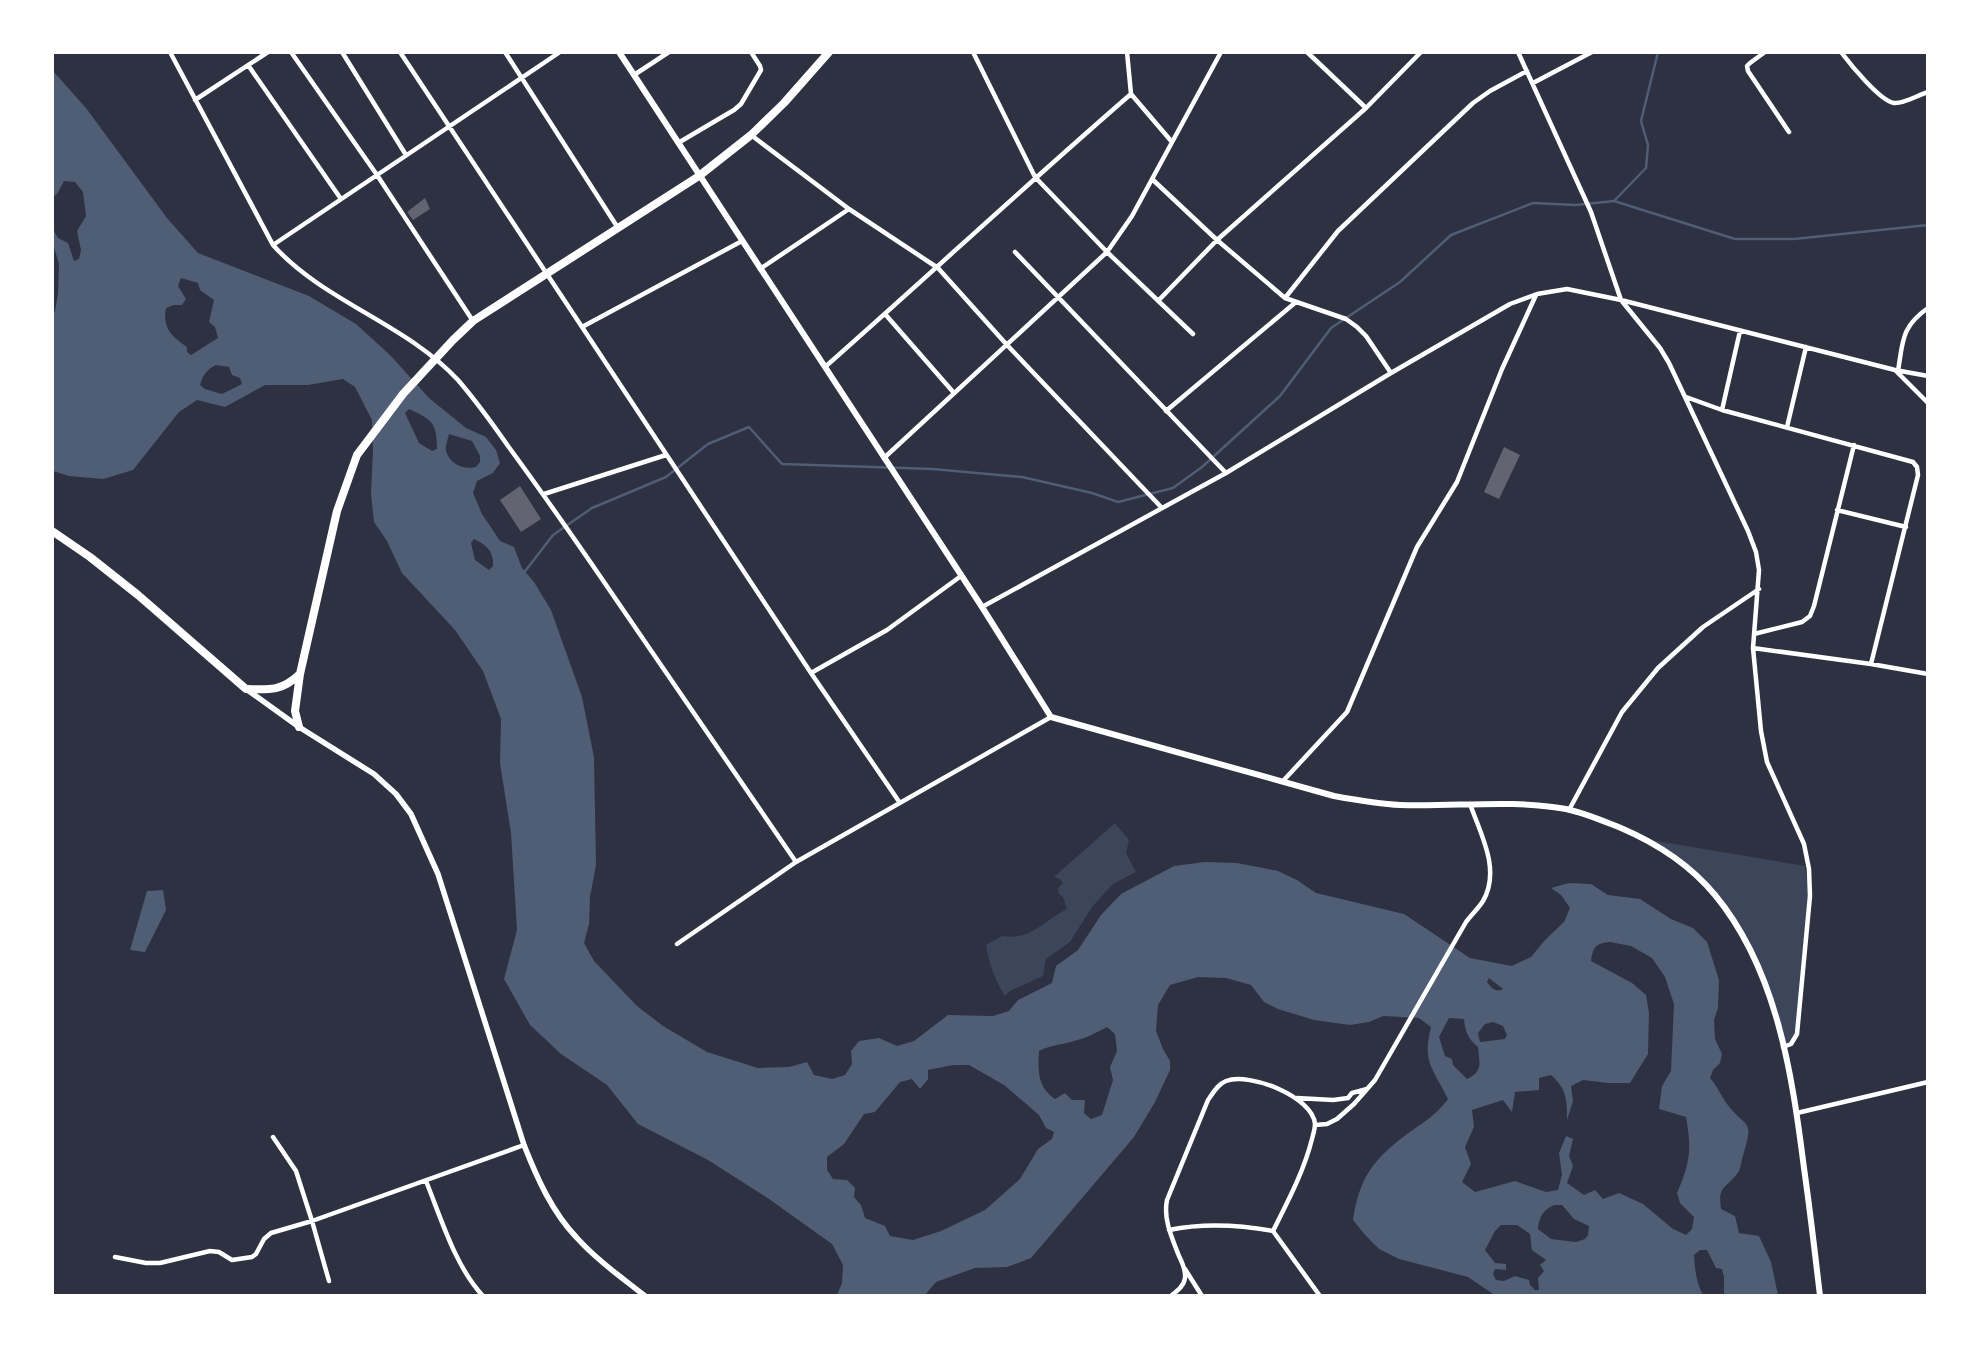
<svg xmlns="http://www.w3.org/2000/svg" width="1980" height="1348" viewBox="0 0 1980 1348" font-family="Signika,sans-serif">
<rect width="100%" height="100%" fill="#2d3142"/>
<!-- green -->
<path fill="#3c4559" d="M1115 823 1129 840 1126 853 1136 872 1113 884 1092 907 1070 942 1046 959 1043 976 1010 991 1005 996C995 980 989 964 986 945L1002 936C1031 941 1044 920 1067 909L1063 897 1059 894 1058 888 1063 883 1060 879 1054 877Z
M1651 840 1805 866 1810 896 1794 1040 1786 1043 1764 979 1716 891Z"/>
<!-- water -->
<path fill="#4f5d75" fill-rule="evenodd" d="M53 71 86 108 167 218 198 253 309 296 356 324 390 355 429 398 466 428 486 437 496 450 500 463 493 473 477 481 473 493 482 514 500 541 514 547 522 568 534 582 551 610 582 697 594 757 596 865 590 897 589 924 584 943 594 961 637 1006 663 1026 707 1052 758 1068 789 1067 807 1062 814 1075 832 1079 845 1075 852 1064 851 1051 859 1041 879 1038 897 1046 914 1041 948 1015 993 1016 1009 1011 1018 1000 1052 983 1056 966 1078 950 1101 915 1121 894 1174 866 1205 862 1237 863 1278 871 1297 880 1316 893 1404 914 1470 958 1512 966 1531 957 1545 940 1564 922 1570 908 1561 895 1551 888 1569 883 1591 884 1608 895 1640 899 1671 919 1693 928 1707 942 1719 980 1718 1008 1714 1020 1715 1039 1722 1054 1720 1063 1713 1070 1710 1078C1717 1086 1721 1095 1727 1104 1748 1131 1754 1117 1743 1156 1741 1161 1741 1170 1737 1174 1724 1190 1718 1186 1721 1209L1735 1216 1739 1233 1759 1236 1771 1262 1778 1295H1724V1277L1722 1269 1716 1268 1707 1250H1700L1694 1255C1695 1270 1696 1282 1703 1295L1496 1296 1468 1277 1399 1259 1379 1249 1366 1236 1353 1220C1359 1179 1373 1159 1407 1134 1425 1121 1434 1117 1448 1099 1433 1068 1422 1063 1431 1027L1419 1018 1383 1016 1369 1022 1350 1025 1314 1020 1278 1009 1264 1002 1251 985 1226 978 1198 977 1170 985 1158 1005 1156 1031 1163 1049 1170 1061V1070L1155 1102 1134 1137 1031 1258 1007 1267 975 1268 936 1282 925 1295H837L842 1283 843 1265 832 1244 769 1199 708 1160 638 1124 607 1085 561 1054 530 1025 504 979 517 930 511 833 500 763 501 719 483 671 455 630 402 573 387 541 374 522 371 494 373 450 372 420 355 387 343 379 308 385H265L225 407 197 400 179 412 133 470 103 479 69 476 53 471 52 315 55 311 58 294 59 264 53 244 52 228 58 238 68 243 74 261 79 259 81 250 77 231 86 216 83 192 75 182 64 181 57 194 53 197ZM181 278 198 283 200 290 214 300 209 322 215 327 218 338 191 355 187 352V347C172 337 162 328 166 308L174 305H182L186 299 178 286ZM216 365 229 367 232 375 240 378 242 384 222 394 205 389 200 385C203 375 207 369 216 365ZM409 409C432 420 437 422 437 449L432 451 419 443 405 413ZM449 434 472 441 480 456V462L476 467C463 470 450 464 446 451 445 446 448 439 449 434ZM474 539C487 545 494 552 493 566L489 570 475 560 471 543ZM1610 942 1631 946 1652 958 1665 977 1674 1004 1671 1071 1662 1086 1659 1109 1686 1117C1692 1150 1690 1163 1677 1193L1680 1203 1694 1217 1692 1229 1686 1235 1673 1229 1643 1204 1619 1193 1603 1199 1595 1190 1584 1195 1567 1183 1573 1166 1569 1156 1573 1139 1566 1136 1559 1153 1562 1175 1558 1190 1546 1192 1515 1181 1475 1192 1462 1182 1471 1164 1465 1147 1474 1127 1472 1110 1503 1100 1512 1112 1515 1092 1539 1090V1078L1551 1075C1567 1089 1567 1100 1567 1120L1573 1101 1571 1086 1583 1080 1608 1083H1630L1648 1054 1649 1013 1646 995 1632 983 1591 961C1593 947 1596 943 1610 942ZM1489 978 1503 989C1495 993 1492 988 1487 982ZM1449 1018 1464 1019C1465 1031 1468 1039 1478 1047 1479 1062 1484 1071 1467 1079L1453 1065 1452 1059 1445 1056 1439 1037ZM1493 1022 1503 1026 1507 1035 1505 1039 1480 1042 1478 1033 1485 1024ZM1107 1027 1115 1034 1117 1051 1110 1067 1113 1080 1102 1115 1091 1119 1084 1113 1085 1100H1072L1065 1093 1055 1099C1037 1087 1038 1070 1039 1051 1050 1045 1062 1045 1074 1041 1086 1038 1096 1033 1107 1027ZM953 1065H969L1004 1085 1039 1115 1046 1128 1054 1132 1052 1139 1038 1149 1020 1179 985 1210 941 1231 913 1240 890 1236 885 1226 865 1218 861 1205 854 1197 855 1188 847 1180 833 1179 827 1170V1157L844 1144 864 1114 875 1112 900 1082 912 1079 920 1089 928 1079V1070ZM1554 1205H1562L1574 1219 1589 1226 1588 1235 1585 1239 1576 1242 1551 1239 1538 1229C1539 1217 1543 1210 1554 1205ZM1501 1225H1517L1530 1234 1532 1250 1546 1260 1540 1265 1544 1271 1538 1278 1539 1290H1535L1530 1285 1529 1280 1515 1276 1504 1281 1496 1280 1493 1274 1495 1269 1506 1270V1264L1495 1263 1485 1250 1495 1231Z
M163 890 166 910 145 952 130 950 147 891Z"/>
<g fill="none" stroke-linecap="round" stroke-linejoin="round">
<!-- stream -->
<path stroke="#4f5d75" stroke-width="2.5" d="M1614 201 1646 168 1648 145 1641 121 1658 52
M523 574 553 535 592 508 666 477 708 444 749 427 782 464 933 469 1022 477 1092 493 1118 502 1173 488 1202 467 1280 396 1331 328 1400 282 1451 235 1533 203 1576 205 1614 201 1735 239H1794L1928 225"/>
</g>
<!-- building -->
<path fill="#626471" d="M425 198 430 209 413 220 407 212Z
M1504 447 1520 455 1499 499 1484 492Z
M520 486 541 519 521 532 500 500Z"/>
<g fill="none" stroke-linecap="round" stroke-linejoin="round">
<!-- minor -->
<path stroke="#fff" stroke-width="4.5" d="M170 52 273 245C324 302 405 323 458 380 476 401 492 423 508 446 536 484 564 524 591 563 659 663 728 762 796 862
M291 52 377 175 473 321
M342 52 406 155
M400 52 811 673 900 803
M505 52 618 228
M973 52 1035 177 1107 252 1193 334
M1127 52 1131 94 1172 142
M1307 52 1366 108
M1518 52 1591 212 1621 300 1660 348 1669 363 1748 531 1756 552 1759 570 1753 648 1761 731 1767 762 1804 844 1809 869 1810 896 1797 1034 1791 1044 1783 1047
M1765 52 1750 63 1747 66 1748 71 1789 132
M1841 52C1850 64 1880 101 1894 103 1904 104 1918 95 1928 92
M248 65 341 199
M634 75 669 52
M1533 83 1592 52
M195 100 268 52
M751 135 849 209 938 268 1007 345 1161 507
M678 143 734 110 741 104 761 70 760 66 751 52
M1152 179 1217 240 1285 298 1346 319 1357 327 1366 336 1391 373
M273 245 560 52
M1015 252 1226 473
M760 269 849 209
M1285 298 1338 231 1473 103 1490 91 1527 71
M1158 301 1217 240 1366 108 1421 52
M885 314 954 393
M582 327 742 241
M825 367C927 277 1027 184 1131 94
M1896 371 1928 403
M1898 371C1903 341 1901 327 1928 308
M1686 397 1722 410 1913 462 1917 467 1918 475 1871 664
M1722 410 1740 331
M1166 411 1296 302
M1787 427 1806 347
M884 458 1107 252 1132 216 1221 52
M544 494 666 455
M1837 510 1906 527
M982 607 1226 473 1391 373 1510 304 1537 294 1567 289 1621 300 1895 370 1928 376
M1754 634 1802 622 1810 616 1814 606 1854 445
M1753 648 1871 664 1928 674
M811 673 887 630 961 576
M1283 781 1347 712 1417 547 1457 482 1502 369 1536 295
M1569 810 1622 712 1658 668 1703 627 1759 589
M677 944 796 862 1051 717
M1297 1098 1333 1100 1348 1098 1352 1093 1367 1089
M1797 1113 1928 1082
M1315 1125 1327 1124 1337 1119 1354 1104 1375 1080 1466 922C1471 915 1478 909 1483 901 1501 870 1481 835 1470 804
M273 1137 296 1171 312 1221 329 1281
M426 1181C441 1218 455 1266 483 1296
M1169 1230C1203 1223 1240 1225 1273 1231
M115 1257 146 1263H160L210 1251 219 1252 232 1260 252 1257 256 1254 264 1239 271 1233 312 1221 524 1145
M1185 1269 1202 1296
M1171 1296C1177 1291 1184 1286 1185 1278 1186 1270 1182 1262 1179 1256 1172 1238 1163 1219 1167 1200L1208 1100C1213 1093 1218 1084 1226 1081 1250 1072 1313 1097 1315 1124 1315 1129 1313 1135 1312 1139 1304 1171 1288 1201 1273 1231L1320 1296"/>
<!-- tertiary -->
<path stroke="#fff" stroke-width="5.5" d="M246 689 299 727 374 774 396 794 411 814 438 874 524 1145C537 1178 552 1212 577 1238 597 1260 621 1277 645 1296"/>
<!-- secondary -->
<path stroke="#fff" stroke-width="6" d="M619 52 982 607 1051 717 1334 796C1356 800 1378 804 1400 805 1456 807 1511 799 1566 809 1585 813 1603 821 1621 828 1656 843 1691 866 1715 895 1777 970 1792 1074 1804 1168 1810 1210 1815 1253 1820 1296"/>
<!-- trunk -->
<path stroke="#fff" stroke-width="8" d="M52 531 90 557 138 595 246 689C270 690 282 691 300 674L337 511 357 455 403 394 453 340 473 321 699 176 751 135 784 103 829 52
M299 727 295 711 300 674"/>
</g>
<!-- border -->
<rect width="1980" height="1348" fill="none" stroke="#ffffff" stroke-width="108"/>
</svg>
